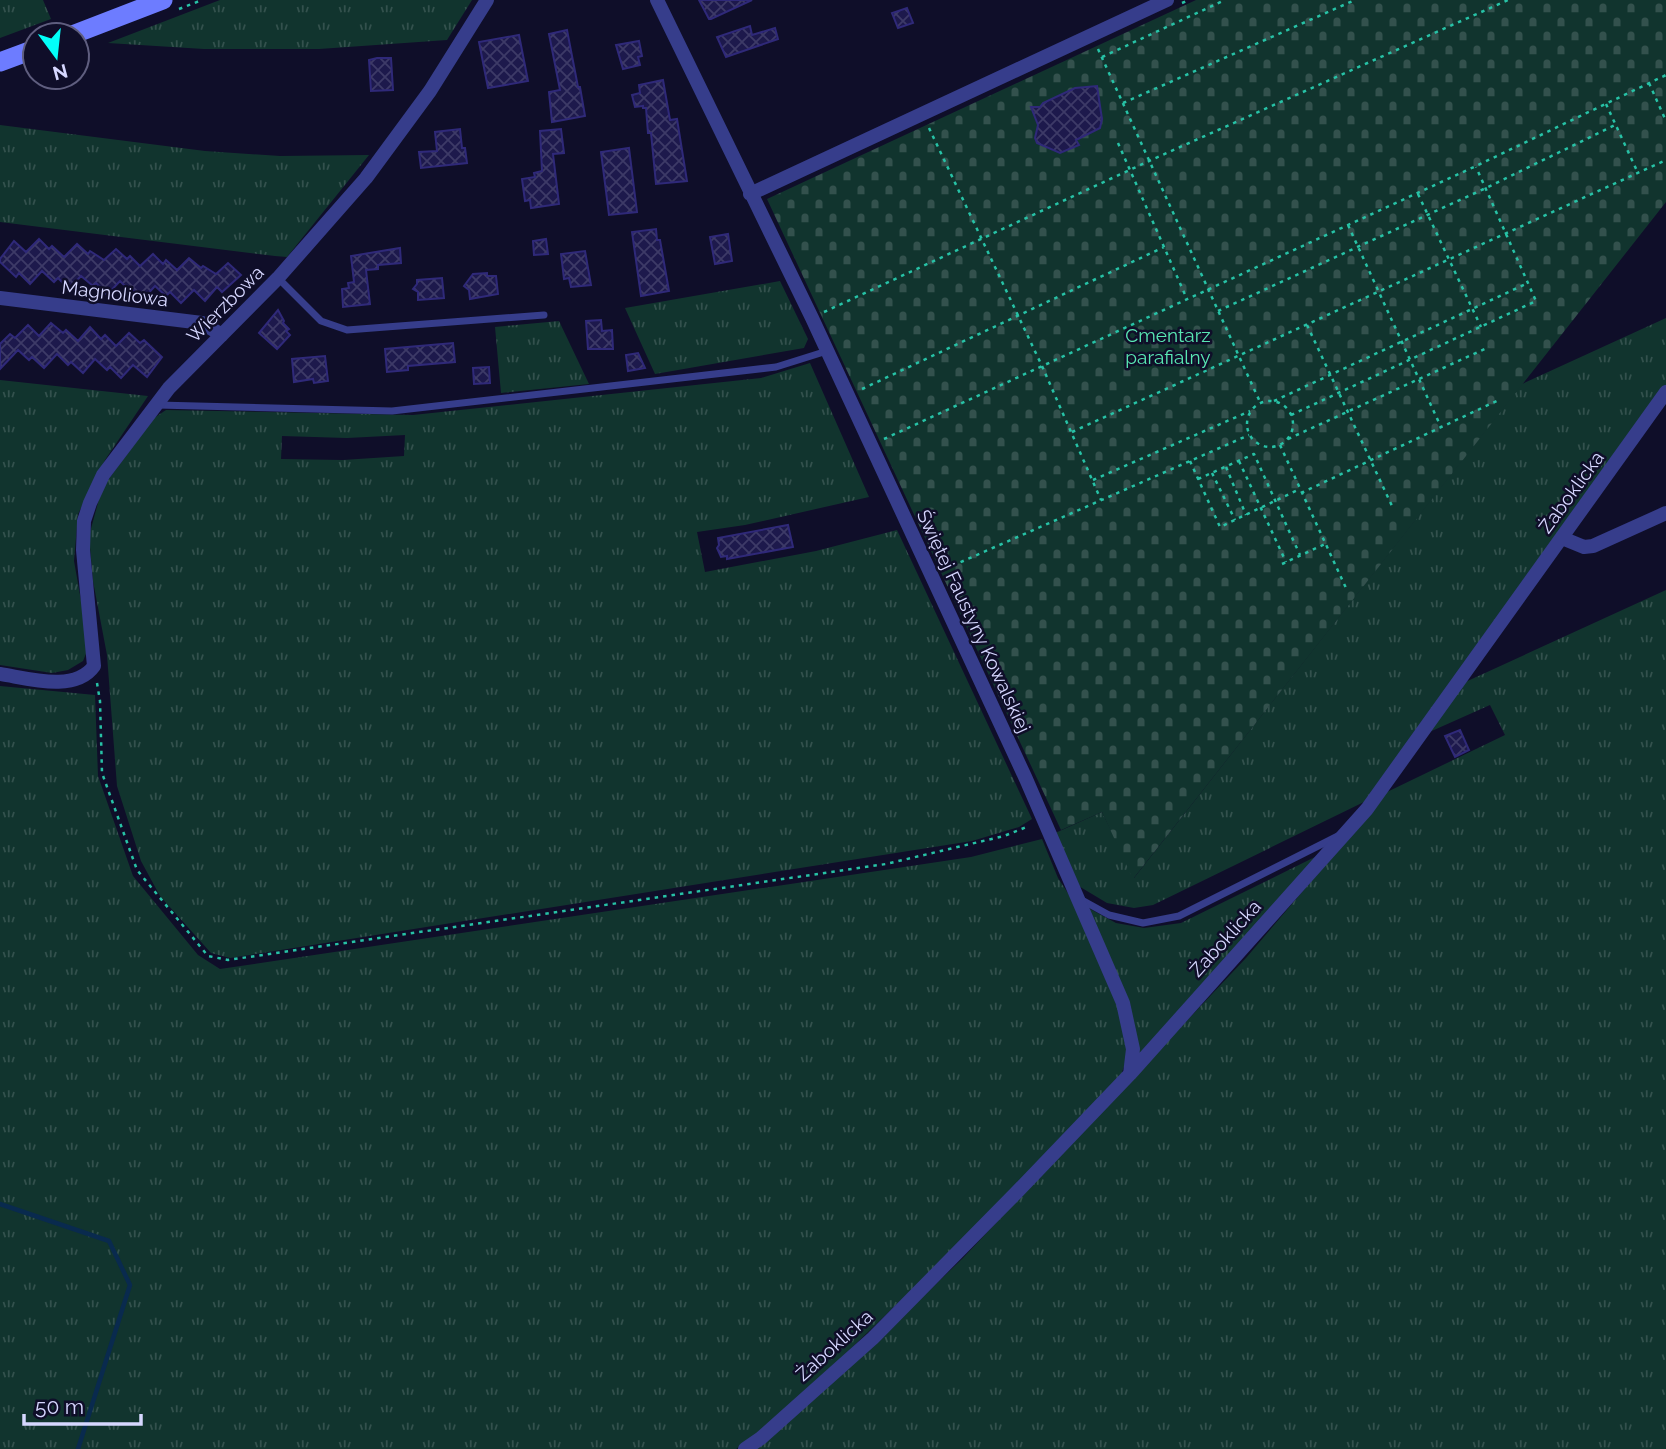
<svg xmlns="http://www.w3.org/2000/svg" width="1666" height="1449" viewBox="0 0 1666 1449" font-family="Raleway,sans-serif">
<defs>
<pattern id="grass-tufts" width="24" height="20" patternUnits="userSpaceOnUse" patternTransform="scale(1.75)"><rect width="24" height="20" fill="#11342e"/><path d="M3 7l-1-3M5 7V3M7 7l1-3M15 17l-1-3M17 17v-4M19 17l1-3" fill="none" stroke="#33514d"/></pattern>
<pattern id="cemetery-stones" width="16" height="16" patternUnits="userSpaceOnUse" patternTransform="scale(1.75)"><rect width="16" height="16" fill="#11342e"/><path d="M2 7V4a2 2 0 0 1 4 0v3zM10 15v-3a2 2 0 0 1 4 0v3z" fill="#33514d"/></pattern>
<pattern id="building-cross-hatch" width="8" height="8" patternUnits="userSpaceOnUse" patternTransform="scale(1.75)"><rect width="8" height="8" fill="#1d194c"/><path d="M0 0l8 8M0 8l8-8" fill="none" stroke="#3d3a67"/></pattern>
</defs>
<rect width="100%" height="100%" fill="#0f0e29"/>
<!-- grass -->
<path fill="url(#grass-tufts)" fill-rule="evenodd" d="M0 0H43L51 19 0 38Z
M220 0H472L447 40 319 49H204L108 43Z
M0 125 205 151 280 156 369 155 287 257 275 256 0 222Z
M780 281 808 339 804 348 655 374 625 308Z
M1666 318V387L1366 801 1153 905 1134 908 1107 903 1077 885 1053 834 1102 812 1134 878 1522 384Z
M559 321 589 384 501 393 495 327Z
M810 363 869 497 745 525 697 532 705 572 816 551 897 530 1032 819 1019 827 972 841 230 958 211 953 160 896 141 861 117 786 107 655 93 581 89 536 102 488 154 418 166 410 413 415 761 378ZM405 435 404 456 343 460 281 459 282 436 347 438Z
M0 380 148 396 105 460 78 514 74 561 89 646 83 661 68 670 52 673 0 665Z
M1666 590V1449H751L881 1337 963 1258 1246 958 1387 792 1505 735 1490 705 1425 734 1461 684Z
M0 686 95 695 98 776 133 876 198 955 220 969 971 857 1042 839 1058 878 1075 904 1119 1003 1128 1055 1121 1075 982 1222 838 1361 764 1429 736 1449H0Z
M1321 854 1135 1064 1136 1039 1081 904 1116 923 1144 928 1181 923Z"/>
<!-- cemetery -->
<path fill="url(#cemetery-stones)" d="M1196 0H1666V202L1133 879 1102 812 1061 830 767 199Z"/>
<g fill="none" stroke-linecap="round" stroke-linejoin="round">
<!-- stream -->
<path stroke="#092a4e" stroke-width="4.5" d="M0 1204 109 1241 130 1285 78 1449"/>
</g>
<!-- building -->
<path fill="url(#building-cross-hatch)" stroke="#2f2979" stroke-width="2" d="M699 0H752L711 19H709Z
M907 8 913 23 898 28 892 13Z
M750 26 752 35 775 28 778 39 726 57 717 37Z
M567 30 578 87H580L585 116 552 122 549 92 560 90 549 34Z
M519 35 528 81 488 88 479 42Z
M639 41 642 56 638 57 640 65 623 69 616 45Z
M377 58H391L393 90 371 91 369 60Z
M663 80 670 120 677 119 687 181 656 184 651 133H648L646 108H643V106L635 107 632 95 640 93 639 85Z
M1097 86 1102 119 1100 128 1076 140 1079 145 1060 153 1037 143 1035 138 1038 125 1031 107H1040L1043 103 1075 88Z
M460 129 462 148H465L467 163 421 168 419 152 437 151 435 132Z
M561 129 564 153 553 154 559 204 531 208 530 200 525 201 522 179 535 177 534 173 542 171 540 131Z
M629 148 637 212 609 215 601 152Z
M656 229 657 240H660L669 291 641 296 632 232Z
M728 234 732 261 715 264 710 237Z
M39 239 49 249 52 246 64 257 77 244 88 254 90 251 104 260 116 249 127 259 130 256 140 266 153 254 163 264 166 260 177 270 189 258 201 268 203 266 216 274 228 263 241 275 222 292 217 287 205 301 194 290 181 303 170 292 166 296 155 286 143 299 132 289 130 291 120 281 107 295 96 283 93 286 81 276 69 289 58 278 54 282 42 271 30 284 19 273 16 277 0 262V259L14 241 26 252Z
M546 239 548 254 534 255 533 241Z
M400 248 401 263 378 265V269L366 270 370 304 343 307 342 289 349 288 348 283 354 282 351 256Z
M585 251 591 285 571 287 569 278 564 279 561 254Z
M487 273V276H496L498 294 470 299 469 290 464 286 473 274Z
M442 278 444 298 418 300V292L413 289 417 284V280Z
M278 310 284 321 283 323 289 329 286 331 290 335 277 349 259 333Z
M601 320 602 331 612 330 613 349H588L586 321Z
M51 323 63 333 66 330 78 341 90 327 101 339 105 335 116 346 129 333 140 343 144 340 162 357 147 377 133 365 121 378 110 367 107 370 95 359 83 373 71 362 68 365 57 354 44 368 32 357 29 360 18 350 0 369V344L10 334 15 338 28 325 39 336Z
M453 343 455 362 408 366V370L387 372 385 349Z
M638 353 645 368 628 371 626 355Z
M325 356 328 381 314 383 313 379 294 382 292 359Z
M489 367 490 383 474 384 473 368Z
M788 525 793 547 727 559V556L721 557 717 548 719 545 718 538Z
M1460 730 1469 750 1455 757 1445 736Z"/>
<g fill="none" stroke-linecap="round" stroke-linejoin="round">
<!-- path -->
<path stroke="#27c2a6" stroke-width="2.5" stroke-dasharray="3.5 5" stroke-linecap="butt" d="M1182 3 1189 0
M179 9 202 0
M1098 49 1260 402
M1102 57 1225 0
M1649 83 1666 121
M1123 103 1355 0
M1606 104 1638 173
M929 128 1042 366 1101 500
M1118 143 1187 299
M1418 194 1481 327
M1348 225 1441 427
M1218 311 1486 188 1615 125
M824 312 1149 161 1508 0
M1307 325 1393 508
M862 389 1164 247
M1247 424a23 23 0 1 1 46 0a23 23 0 1 1-46 0Z
M1274 401 1528 283
M1291 415 1536 301 1476 167
M1072 432 1666 160
M884 439 1476 166 1666 75
M1288 439 1489 347
M1280 445 1346 588
M1190 461 1220 527 1300 489
M1239 461 1286 562
M1226 467 1246 515
M1212 473 1235 520
M1198 479 1254 454 1300 555
M1093 480 1250 411
M1301 493 1501 399
M1282 564 1325 544
M945 569 1249 435
M97 683 100 701 102 773 137 870 208 956 228 960 886 864 1004 836 1029 826"/>
<!-- service -->
<path stroke="#363d8b" stroke-width="7" d="M278 278 321 321 347 330 544 315
M158 405 392 411 776 367 827 351
M1080 899 1109 915 1143 923 1179 916 1338 836"/>
<!-- minor -->
<path stroke="#363d8b" stroke-width="14" d="M657 0 812 318 1026 779 1123 1003 1133 1049 1130 1074
M750 194 1167 0
M0 298 202 323 222 335
M1562 538 1584 547 1593 546 1666 513
M0 674C27 678 75 693 94 666L83 550 84 521 90 503 103 475 169 388 278 278 366 178 430 91 487 0
M745 1449 761 1438 873 1338 1016 1193 1130 1074 1367 809 1666 392"/>
<!-- secondary -->
<path stroke="#6d7cff" stroke-width="19" d="M72 35 163 0
M0 62 35 49"/>
</g>
<g text-anchor="middle" stroke-width="5" stroke-linejoin="round" paint-order="stroke">
<!-- street labels -->
<g font-size="19" fill="#d6d7ff" stroke="#0f0e29">
<text transform="translate(115 293) rotate(7)" y="7">Magnoliowa</text>
<text transform="translate(225 304) rotate(-45)" y="7">Wierzbowa</text>
<text transform="translate(1571 492) rotate(-54)" y="7">Żaboklicka</text>
<text transform="translate(974 621) rotate(65)" y="7">Świętej Faustyny Kowalskiej</text>
<text transform="translate(1225 938) rotate(-48)" y="7">Żaboklicka</text>
<text transform="translate(834 1345) rotate(-42)" y="7">Żaboklicka</text>
</g>
<!-- park labels -->
<g font-size="19" fill="#59e8b3" stroke="#0f0e29">
<text x="1168" y="342">Cmentarz<tspan x="1168" dy="22">parafialny</tspan></text>
</g>
</g>
<!-- north arrow -->
<g transform="translate(56 56) rotate(165)"><circle r="33" fill="#0f0e29" stroke="#5f5e7f" stroke-width="2"/>
<path d="M0-5L12 26L0 18L-12 26Z" fill="#02fff9"/>
<text y="-10" font-size="19" font-weight="bold" text-anchor="middle" fill="#d6d7ff">N</text>
</g>
<!-- scale -->
<path d="M24 1414v10h117v-10" fill="none" stroke="#d6d7ff" stroke-width="3.5"/>
<text x="35" y="1414" font-size="21" fill="#d6d7ff" stroke="#0f0e29" stroke-width="5" paint-order="stroke">50 m</text>
</svg>
